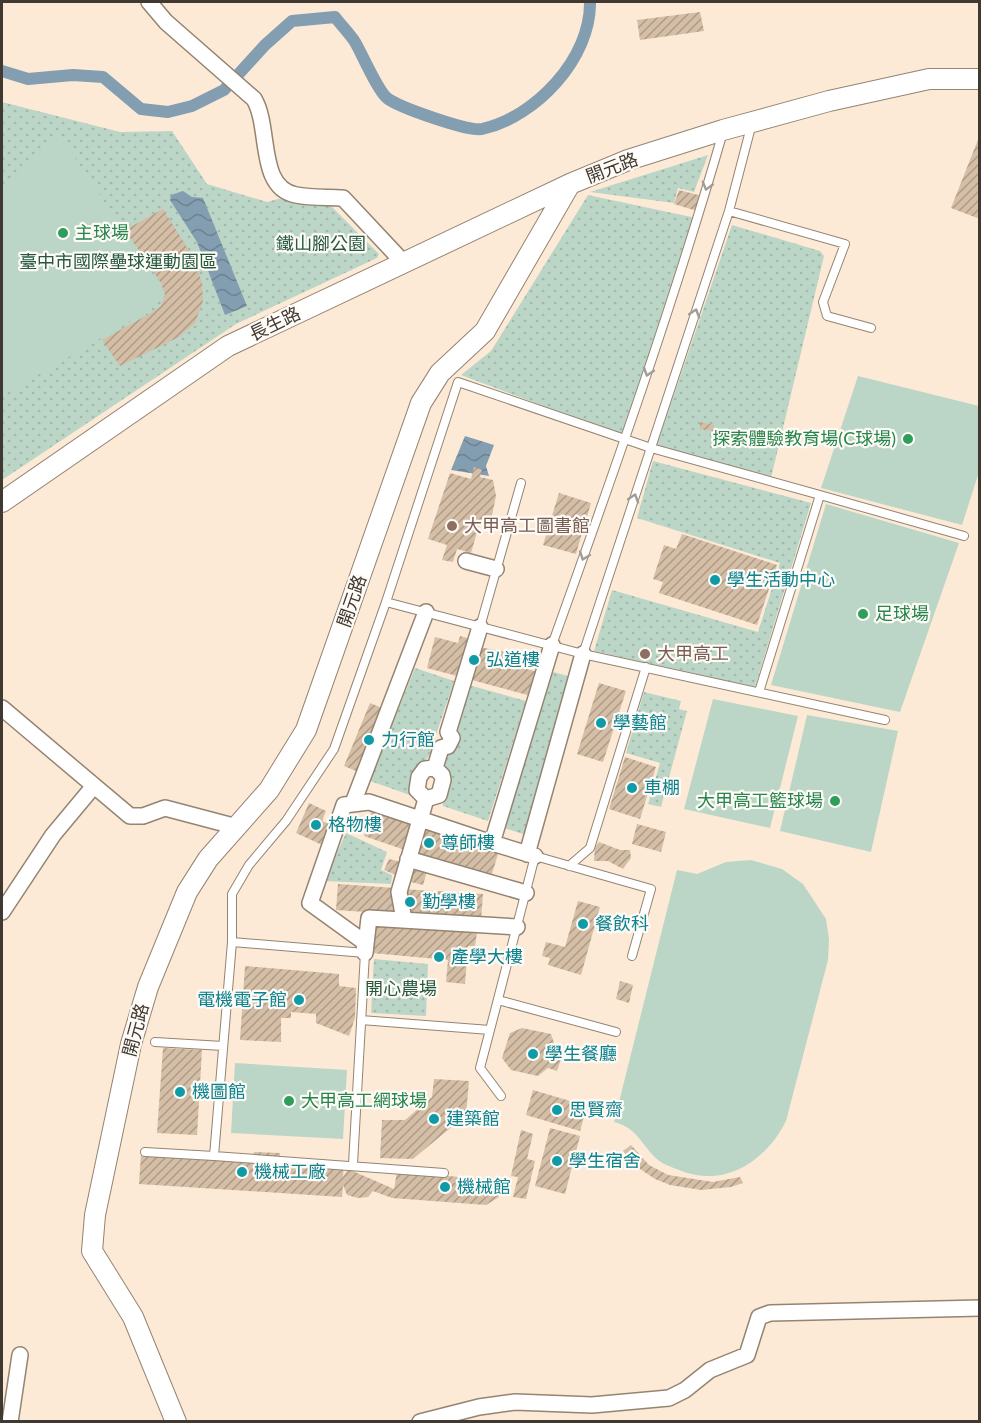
<svg xmlns="http://www.w3.org/2000/svg" width="981" height="1423" viewBox="0 0 981 1423" font-family="Lato,'Noto Sans TC',sans-serif">
<defs>
<pattern id="green-dots" width="8" height="8" patternUnits="userSpaceOnUse" patternTransform="scale(1.5)"><rect width="8" height="8" fill="#bbd6c6"/><path d="M2 2h.1M6 6h.1" fill="none" stroke="#a2b8ab" stroke-width="1.8" stroke-linecap="round"/></pattern>
<pattern id="water-waves" width="16" height="10" patternUnits="userSpaceOnUse" patternTransform="scale(1.5)"><rect width="16" height="10" fill="#839db1"/><path d="M0 5q4-4 8 0t8 0" fill="none" stroke="#6d8191"/></pattern>
<pattern id="building-hatch" width="6" height="6" patternUnits="userSpaceOnUse" patternTransform="scale(1.5)"><rect width="6" height="6" fill="#d4bea6"/><path d="M-1 1l2-2M0 6l6-6M5 7l2-2" fill="none" stroke="#ad9b88"/></pattern>
</defs>
<rect width="100%" height="100%" fill="#fdead6"/>
<!-- green -->
<path fill="url(#green-dots)" d="M2 102 120 132 172 131 207 184 267 202 289 196 328 203 379 254 377 258 236 324 2 480Z
M708 155 694 192 678 188 674 203 590 192Z
M588 195 696 218 623 436 461 375 491 351Z
M732 225 820 251 824 256 771 478 656 447Z
M653 461 811 503 755 687 594 651 612 590 758 632 780 563 637 518Z
M415 668 454 681 429 756 412 775 413 787 410 795 370 781Z
M546 670 575 678 529 836 501 827Z
M469 685 526 701 488 821 443 806V803L447 772 445 765Z
M644 692 681 701 679 709 687 711 661 807 648 804 660 763 626 753Z
M346 833 387 852 381 870 392 875 391 884 324 881Z
M374 959 428 964 426 1016 371 1013Z"/>
<!-- pitch -->
<path fill="#bbd6c6" d="M61 137 160 285 161 293 152 308 4 395 2 390V189L23 164Z
M858 376 979 406V472L962 525 821 488Z
M826 504 959 543 900 712 771 685Z
M713 699 798 716 770 828 684 809Z
M807 715 898 731 871 852 780 831Z
M751 860 782 869 803 884 826 919 829 939 828 960 786 1121C766 1161 724 1189 679 1170 672 1167 664 1165 658 1160 641 1145 638 1128 614 1122L677 870 697 874 726 862Z
M235 1063 347 1070 343 1139 231 1133Z"/>
<!-- water -->
<path fill="url(#water-waves)" d="M183 191 192 197 203 198 247 306 225 315 197 242 170 200 171 195Z
M465 436 494 445 486 466 489 476 451 470Z"/>
<g fill="none" stroke-linecap="round" stroke-linejoin="round">
<!-- canal -->
<path stroke="#839db1" stroke-width="12" d="M2 71 28 79 73 75 103 77 141 109 168 112 192 106 224 90 265 45 292 21 335 17C341 25 349 33 355 42 362 54 378 91 387 98 398 107 469 132 482 129 536 117 591 58 590 2"/>
</g>
<!-- building -->
<path fill="url(#building-hatch)" d="M700 12 704 31 640 40 637 20Z
M979 137H980V219L951 208Z
M679 190 702 196 697 211 674 204Z
M163 209 193 257 202 283 203 301 195 323 179 337 120 366 102 340 151 313 161 306 165 295 161 283 125 230Z
M700 422 714 425V431L700 429Z
M474 467 482 470 480 477 493 480 496 496 490 525 480 522 471 553 457 549 453 562 442 560 447 545 428 539 450 473 471 479Z
M559 493 591 503 576 554 543 545Z
M682 534 777 565 757 625 659 593 663 582 653 579 664 545 676 549Z
M460 636 474 640 478 647 520 654 517 666 538 672 531 696 427 668 435 637 458 643Z
M599 683 626 691 603 762 577 754Z
M370 703 394 713 368 776 344 766Z
M625 757 656 767 640 819 609 809Z
M309 803 326 811 322 821 342 829 333 850 296 833Z
M372 810 499 851 491 877 413 852 402 889 483 894 481 920 336 910 338 884 395 888 398 876 384 870 389 859 401 862 405 850 364 836Z
M637 824 666 832 661 852 632 844Z
M599 842 620 850H630L631 858 623 869 608 861H594L595 847Z
M412 866 427 871 423 885 407 881Z
M578 901 600 907 581 975 548 965 550 958 542 956 546 942 565 947Z
M375 924 477 932 475 946H468L465 984 446 982 448 960 372 953Z
M245 966 339 974V986L356 988 355 1018 349 1036 316 1023V1014L291 1012V1018H281V1042L240 1040Z
M620 981 633 985 629 1003 616 999Z
M522 1028 551 1034 555 1046 564 1050 557 1071 548 1068 538 1076 511 1070 502 1058 510 1033Z
M163 1048 202 1050 197 1135 157 1133Z
M434 1079 469 1081 466 1115 413 1159 380 1158 382 1120H405L432 1097Z
M533 1090 587 1106 580 1131 526 1115Z
M550 1128 580 1136 565 1194 535 1186Z
M521 1130 533 1134 527 1159 535 1161 526 1199 513 1197 518 1177 511 1176Z
M631 1145 649 1165 668 1175 713 1182 740 1177 743 1183 731 1187 701 1190 670 1185 655 1179 634 1165 623 1151Z
M254 1152 280 1153V1157H270L344 1166 343 1177 348 1169 394 1189 397 1172 498 1180 496 1188 499 1197 486 1205 392 1198 373 1191 368 1197 358 1198 347 1195 343 1185 342 1197 139 1184 141 1154 265 1161 253 1156Z"/>
<g fill="none" stroke-linecap="round" stroke-linejoin="round">
<!-- lane casing -->
<g stroke="#948472" stroke-width="10">
<path id="lane" d="M729 211 845 244 823 302 827 316 871 328
M820 495 964 536
M386 602 458 382 651 448 820 495 759 692
M480 627 521 483
M552 645C613 475 673 305 723 132
M583 654 729 211 752 123
M569 866 590 848 646 667
M232 942 365 953 353 1164
M498 1000 616 1032
M361 1020 490 1030 535 856 651 889 632 956
M490 1030 480 1068 501 1096
M155 1042 223 1046
M145 1152 214 1156
M444 1173 214 1156 232 942V894L249 865 286 821 334 749 386 602 583 654 885 720"/>
</g>
<!-- street casing -->
<g stroke="#948472" stroke-width="18">
<path id="street" d="M149 2 166 22 254 99C271 127 257 188 296 195 311 198 328 197 343 198L403 262
M466 561 496 569
M2 708 130 816H143L165 808 237 827
M426 799 439 795 443 780 442 775 435 768
M353 803 426 612
M492 843 535 856
M527 854 583 654
M408 859 526 893
M2 912 53 835 93 787
M404 920 399 892 426 799 417 790 419 777 425 769 435 768 441 748 448 746 452 738 448 732 480 627
M517 927 369 918 365 953 364 942 310 903 344 805 369 802 492 843 552 645
M10 1422 20 1355
M420 1422 479 1407 515 1402 592 1405 669 1398 685 1390 710 1370 747 1355 759 1317 770 1313 980 1308"/>
</g>
<!-- secondary casing -->
<g stroke="#948472" stroke-width="22">
<path id="secondary" d="M2 502 228 346 570 184 628 160 723 130 829 101 929 79H980
M176 1422 133 1317 92 1251 95 1215 131 1044 148 987 187 892 208 859 269 790 306 730 421 403 440 373 485 331 570 184"/>
</g>
<!-- lane -->
<use href="#lane" stroke="#fff" stroke-width="8"/>
<!-- street -->
<use href="#street" stroke="#fff" stroke-width="15"/>
<!-- secondary -->
<use href="#secondary" stroke="#fff" stroke-width="20"/>
</g>
<!-- one-way arrows -->
<defs><path id="oneway-chevron" d="M-2-3.5L2.5 0L-2 3.5" fill="none" stroke-width="1.6" stroke-linecap="round" stroke-linejoin="round" transform="scale(1.5)"/></defs>
<g stroke="#a09c98">
<use href="#oneway-chevron" transform="translate(707 186) rotate(106)"/>
<use href="#oneway-chevron" transform="translate(695 313) rotate(-72)"/>
<use href="#oneway-chevron" transform="translate(648 372) rotate(108)"/>
<use href="#oneway-chevron" transform="translate(634 498) rotate(-72)"/>
<use href="#oneway-chevron" transform="translate(584 556) rotate(110)"/>
</g>
<!-- markers -->
<g fill="#2e9e5b" stroke="#fefaf6" stroke-width="2">
<circle cx="63" cy="233" r="6"/>
<circle cx="908" cy="439" r="6"/>
<circle cx="863" cy="614" r="6"/>
<circle cx="835" cy="801" r="6"/>
<circle cx="289" cy="1101" r="6"/>
</g>
<g fill="#8d6e63" stroke="#fefaf6" stroke-width="2">
<circle cx="452" cy="526" r="6"/>
<circle cx="645" cy="654" r="6"/>
</g>
<g fill="#0f9aa8" stroke="#fefaf6" stroke-width="2">
<circle cx="715" cy="580" r="6"/>
<circle cx="474" cy="660" r="6"/>
<circle cx="601" cy="723" r="6"/>
<circle cx="369" cy="740" r="6"/>
<circle cx="632" cy="788" r="6"/>
<circle cx="316" cy="825" r="6"/>
<circle cx="429" cy="843" r="6"/>
<circle cx="410" cy="902" r="6"/>
<circle cx="583" cy="924" r="6"/>
<circle cx="439" cy="957" r="6"/>
<circle cx="299" cy="1000" r="6"/>
<circle cx="533" cy="1054" r="6"/>
<circle cx="180" cy="1092" r="6"/>
<circle cx="557" cy="1110" r="6"/>
<circle cx="434" cy="1119" r="6"/>
<circle cx="557" cy="1161" r="6"/>
<circle cx="242" cy="1172" r="6"/>
<circle cx="445" cy="1187" r="6"/>
</g>
<g text-anchor="middle" stroke-width="4.5" stroke-linejoin="round" paint-order="stroke">
<!-- street labels -->
<g font-size="18" fill="#403931" stroke="#fefaf6">
<text transform="translate(612 168) rotate(-21)" y="6">開元路</text>
<text transform="translate(275 324) rotate(-26)" y="6">長生路</text>
<text transform="translate(352 601) rotate(-71)" y="6">開元路</text>
<text transform="translate(136 1030) rotate(-75)" y="6">開元路</text>
</g>
<!-- leisure labels -->
<g font-size="18" fill="#27864d" stroke="#fefaf6" text-anchor="start">
<text x="75" y="239">主球場</text>
<text x="896" y="445" text-anchor="end">探索體驗教育場(C球場)</text>
<text x="875" y="620">足球場</text>
<text x="823" y="807" text-anchor="end">大甲高工籃球場</text>
<text x="301" y="1107">大甲高工網球場</text>
</g>
<!-- park labels -->
<g font-size="18" fill="#25593f" stroke="#fefaf6">
<text x="321" y="250">鐵山腳公園</text>
<text x="118" y="268">臺中市國際壘球運動園區</text>
<text x="401" y="995">開心農場</text>
</g>
<!-- education labels -->
<g font-size="18" fill="#785e54" stroke="#fefaf6" text-anchor="start">
<text x="464" y="532">大甲高工圖書館</text>
<text x="657" y="660">大甲高工</text>
</g>
<!-- culture labels -->
<g font-size="18" fill="#0d838f" stroke="#fefaf6" text-anchor="start">
<text x="727" y="586">學生活動中心</text>
<text x="486" y="666">弘道樓</text>
<text x="613" y="729">學藝館</text>
<text x="381" y="746">力行館</text>
<text x="644" y="794">車棚</text>
<text x="328" y="831">格物樓</text>
<text x="441" y="849">尊師樓</text>
<text x="422" y="908">勤學樓</text>
<text x="595" y="930">餐飲科</text>
<text x="451" y="963">產學大樓</text>
<text x="287" y="1006" text-anchor="end">電機電子館</text>
<text x="545" y="1060">學生餐廳</text>
<text x="192" y="1098">機圖館</text>
<text x="569" y="1116">思賢齋</text>
<text x="446" y="1125">建築館</text>
<text x="569" y="1167">學生宿舍</text>
<text x="254" y="1178">機械工廠</text>
<text x="457" y="1193">機械館</text>
</g>
</g>
<!-- border -->
<rect width="981" height="1423" fill="none" stroke="#403931" stroke-width="6"/>
</svg>
